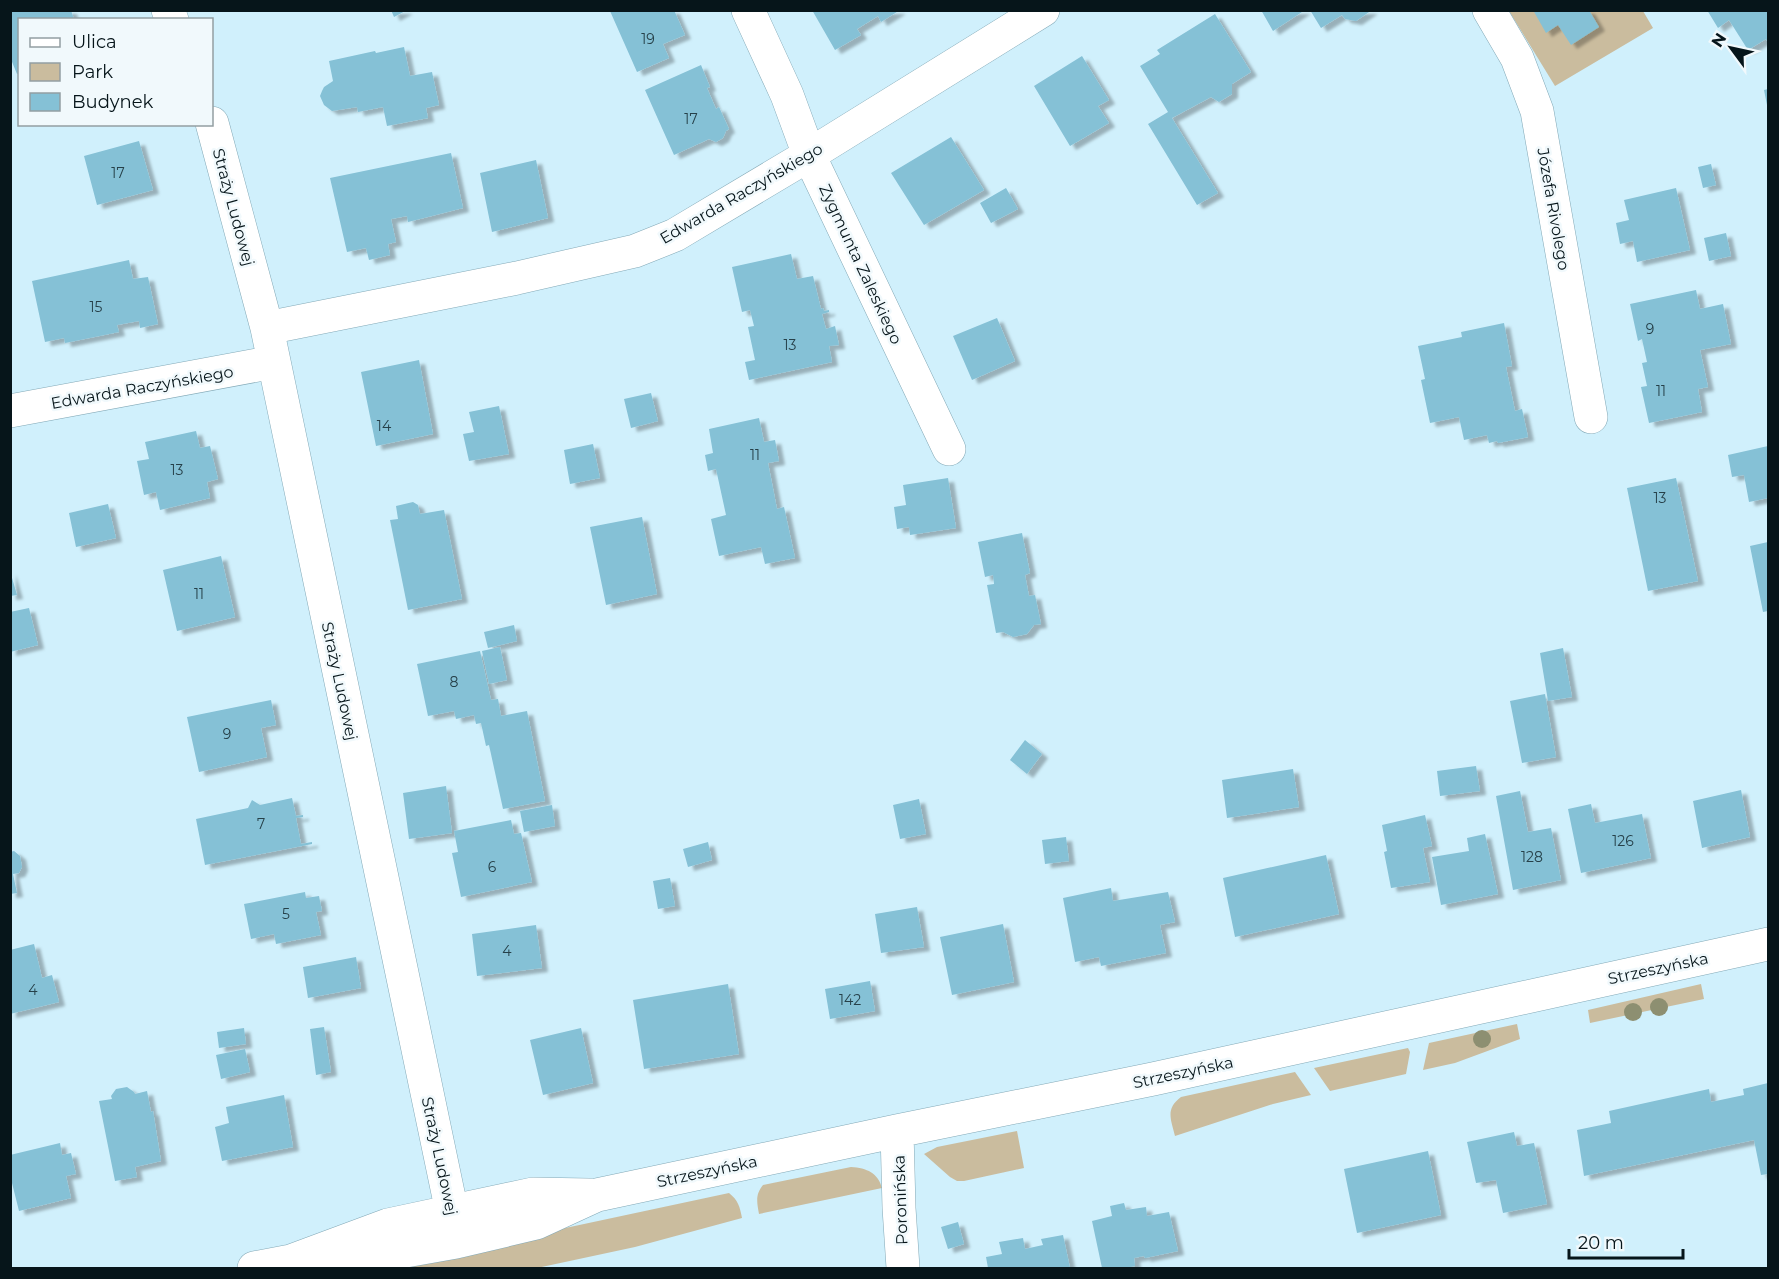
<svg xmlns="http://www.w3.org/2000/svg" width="1779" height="1279" viewBox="0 0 1779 1279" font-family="Montserrat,sans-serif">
<defs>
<filter id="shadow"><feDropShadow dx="6" dy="4" stdDeviation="1.5" flood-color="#0004"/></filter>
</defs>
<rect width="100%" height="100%" fill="#d0f0fc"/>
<!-- green -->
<path fill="#cabc9e" d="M1509 11H1643L1653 28 1555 86Z
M1701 984 1704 999 1590 1023 1588 1010Z
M1517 1024 1520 1039 1455 1063 1423 1070 1429 1043Z
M1408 1048 1410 1052 1406 1074 1330 1091 1314 1068Z
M1295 1072 1311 1095 1273 1104 1175 1136C1171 1119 1165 1109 1181 1097Z
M1017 1131 1024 1168 964 1181H957L950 1177 924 1154 937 1147Z
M851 1167C867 1168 878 1173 882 1188L759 1214C757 1202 755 1195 763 1185Z
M729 1193C738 1200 740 1207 742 1218L635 1247 537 1268H408L407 1262Z"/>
<!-- building -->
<path fill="#85c1d6" filter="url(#shadow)" d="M10 10H52V12L57 10H71L74 20H20V73L17 74 10 57Z
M391 10H407L394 17Z
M674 10 685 35 663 44 669 58 637 72 610 11Z
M812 10H900L881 22 878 16 857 29 861 35 835 50Z
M1261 10H1305L1273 31Z
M1310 10H1372L1356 21 1345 19 1342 15 1321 28Z
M1533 10H1589L1599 27 1571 45 1558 25 1546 33Z
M1707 10H1768V43L1766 39 1748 50 1729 20 1718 28Z
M1215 14 1251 72 1232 84V94L1219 102 1211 97 1172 118 1218 193 1197 205 1148 124 1168 112 1140 66 1160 54 1157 50Z
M404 47 410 76 432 72 439 105 426 108 428 118 387 126 383 107 358 112 357 107 332 111 324 105 320 96 322 91 324 87 333 81 329 61 375 51 376 53Z
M1082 56 1109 100 1098 106 1109 123 1070 146 1034 86Z
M701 65 710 87 707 88 716 109 719 107 729 129 726 131 723 138 716 142 709 139 674 155 645 90Z
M1768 89V105H1767L1764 90Z
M951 137 984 190 924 225 891 173Z
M139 141 153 190 97 205 84 156Z
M451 153 463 208 408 222 407 216 391 219 396 242 388 244 390 255 369 260 366 248 347 252 330 178Z
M536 160 548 218 492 232 480 173Z
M1711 164 1716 185 1703 188 1698 167Z
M1006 188 1018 209 991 223 980 203Z
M1676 188 1690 250 1637 262 1633 241 1620 244 1616 223 1629 220 1624 200Z
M1726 233 1731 256 1709 261 1704 238Z
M791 254 797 279 813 276 821 309 823 308 824 311 829 310V312L822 314 826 329 835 326 839 345 829 346 832 362 749 380 745 362 755 360 748 327 754 326 750 310 742 312 732 267Z
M129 260 133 279 148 277 158 324 140 328 139 321 117 325 119 332 65 343 64 338 45 342 32 281Z
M1696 290 1700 309 1723 304 1731 344 1700 350 1708 387 1698 389 1702 412 1649 423 1641 387 1647 386 1642 363 1647 362 1642 339 1638 341 1630 304Z
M997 318 1015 361 972 380 953 336Z
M1504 323 1512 366 1506 367 1515 411 1522 409 1528 437 1498 443 1497 441 1489 443 1487 435 1464 440 1459 417 1430 423 1421 380 1425 379 1418 346 1462 337 1461 332Z
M419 360 433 434 376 446 361 372Z
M651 393 658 421 631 428 624 399Z
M499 406 509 454 469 461 463 434 474 432 469 412Z
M759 418 764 442 775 440 779 461 768 463 777 509 784 507 795 558 765 564 761 547 719 556 711 519 726 515 716 469 708 471 705 455 713 453 709 429Z
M196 431 200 448 210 446 218 479 207 482 210 498 160 510 156 492 144 495 137 461 149 459 145 442Z
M593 444 600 478 570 484 564 450Z
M1768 446V498L1749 502 1744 475 1732 477 1728 455Z
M948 478 956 528 910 535 909 527 897 529 894 507 906 505 903 485Z
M1676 478 1698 581 1648 591 1627 488Z
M413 502 418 505 420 514 444 510 462 599 408 610 390 520 398 519 396 506Z
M108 504 116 538 76 547 69 513Z
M642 517 657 594 606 605 590 527Z
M1022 533 1030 573 1025 575 1029 596 1035 595 1041 624 1034 625 1027 634 1013 637 1003 632 996 633 987 585 994 584 993 575 985 577 978 542Z
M1768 542V611L1763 612 1750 546Z
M221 556 235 617 177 631 163 570Z
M10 571 17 595 10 596Z
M29 608 38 645 10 652V612Z
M514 625 517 641 488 648 484 632Z
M500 647 507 680 489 684 482 651Z
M1563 648 1572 697 1548 701 1540 653Z
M480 651 491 700 498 699 501 716 527 711 545 801 503 809 489 745 486 746 481 723 476 724 474 715 456 719 454 711 428 716 417 664Z
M1545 694 1556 757 1522 763 1510 701Z
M271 700 276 725 261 728 267 757 199 772 187 717Z
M1025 740 1042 754 1027 774 1010 760Z
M1476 766 1480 791 1440 796 1437 771Z
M1293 769 1299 807 1227 818 1222 780Z
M446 786 452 833 409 839 403 793Z
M1741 790 1750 837 1702 848 1693 801Z
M1520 791 1528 832 1551 828 1561 880 1513 890 1496 796Z
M292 798 296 816 303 815V817L296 818 301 844 312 842V844L205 865 196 819 248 808 252 800 260 805Z
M919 799 926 834 900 839 893 805Z
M1591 804 1595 823 1642 814 1651 858 1581 873 1568 809Z
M552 805 555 826 524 832 520 811Z
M1425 815 1432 846 1423 848 1430 882 1391 888 1384 852 1387 851 1382 825Z
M511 820 514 834 521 833 532 882 461 897 452 853 458 852 454 831Z
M1485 834 1498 894 1441 905 1432 857 1469 851 1467 838Z
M1066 837 1069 861 1045 864 1042 840Z
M708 842 712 860 688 867 683 849Z
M14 851 20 856 22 867 19 873 13 874 17 893 10 894V852Z
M1326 855 1339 914 1235 937 1223 878Z
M670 878 675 906 658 909 653 881Z
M1111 888 1113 901 1168 892 1175 922 1160 925 1166 953 1101 966 1099 957 1075 962 1063 898Z
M305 892 306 898 319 896 322 911 316 912 321 935 276 944 274 934 251 939 244 904Z
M917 907 924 947 881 953 875 914Z
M1003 924 1014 982 952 995 940 937Z
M536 925 542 968 477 976 472 934Z
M34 944 42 978 52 975 59 1002 10 1014V950Z
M356 957 361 988 308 998 303 967Z
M870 981 875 1011 830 1019 825 989Z
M728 984 739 1054 644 1069 633 1000Z
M324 1027 331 1072 316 1075 310 1029Z
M244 1028 246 1044 219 1048 217 1032Z
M581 1028 593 1083 543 1095 530 1040Z
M245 1049 250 1072 221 1079 216 1055Z
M1768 1083V1174L1761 1175 1754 1140 1584 1176 1577 1130 1611 1123 1609 1111 1709 1089 1711 1102 1744 1095 1743 1089Z
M127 1087 134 1092 135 1094 147 1091 151 1112 153 1111 161 1161 135 1167 137 1177 115 1181 99 1101 112 1099 111 1096 116 1089Z
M284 1095 293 1147 222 1161 215 1127 229 1123 226 1107Z
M1514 1132 1517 1146 1534 1143 1547 1204 1503 1213 1496 1180 1476 1183 1467 1142Z
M60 1143 62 1155 71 1153 76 1174 66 1176 71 1198 19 1211 10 1175V1155Z
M1428 1151 1441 1215 1357 1233 1344 1169Z
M1124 1203 1126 1210 1146 1207 1147 1216 1169 1212 1178 1251 1145 1258 1144 1256 1134 1258 1135 1266 1125 1268H1102L1092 1221 1112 1216 1110 1206Z
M958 1222 964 1244 948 1249 941 1227Z
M1063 1235 1070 1268H988L986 1257 1002 1254 999 1242 1023 1238 1025 1249 1043 1245 1041 1239Z"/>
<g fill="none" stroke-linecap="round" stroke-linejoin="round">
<!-- minor casing -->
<g stroke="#83a9b7" stroke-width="34">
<path id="minor" d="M168 10 172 20
M748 10 787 95 809 155 949 449
M1489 10 1517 58 1537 111 1591 417
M212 123 267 328 452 1212 456 1242
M267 328 517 278 635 251 675 235 809 155 1043 10
M10 411 274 362
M897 1131 899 1208 903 1268
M291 1261 394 1253 456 1242 536 1223 597 1195 897 1131 1153 1079 1768 944
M254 1268 291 1261 388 1225 533 1194 589 1195"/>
</g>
<!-- minor -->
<use href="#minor" stroke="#fff" stroke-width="33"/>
</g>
<!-- trees -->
<g fill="#8d8f71">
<circle cx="1659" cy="1007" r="9"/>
<circle cx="1633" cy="1012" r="9"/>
<circle cx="1482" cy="1039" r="9"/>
</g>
<g text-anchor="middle" stroke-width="5" stroke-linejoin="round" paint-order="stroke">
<!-- number labels -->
<g font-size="14" fill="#264049">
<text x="648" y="44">19</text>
<text x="691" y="124">17</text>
<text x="118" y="178">17</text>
<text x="96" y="312">15</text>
<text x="1650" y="334">9</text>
<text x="790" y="350">13</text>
<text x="1661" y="396">11</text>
<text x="384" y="431">14</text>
<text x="755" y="460">11</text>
<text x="177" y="475">13</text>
<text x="1660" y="503">13</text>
<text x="199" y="599">11</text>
<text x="454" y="687">8</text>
<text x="227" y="739">9</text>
<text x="261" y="829">7</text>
<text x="1623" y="846">126</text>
<text x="1532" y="862">128</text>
<text x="492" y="872">6</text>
<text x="286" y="919">5</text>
<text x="507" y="956">4</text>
<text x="33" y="995">4</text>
<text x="850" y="1005">142</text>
</g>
<!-- street labels -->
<g font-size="16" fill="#06151a" stroke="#f1f9fc">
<text transform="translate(741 193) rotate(-30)" y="6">Edwarda Raczyńskiego</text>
<text transform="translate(234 207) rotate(75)" y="6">Straży Ludowej</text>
<text transform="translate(1554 209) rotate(80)" y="6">Józefa Rivolego</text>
<text transform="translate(861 264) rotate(65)" y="6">Zygmunta Zaleskiego</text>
<text transform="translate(142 387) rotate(-10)" y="6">Edwarda Raczyńskiego</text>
<text transform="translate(340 681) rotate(78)" y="6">Straży Ludowej</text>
<text transform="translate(1658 968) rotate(-12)" y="6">Strzeszyńska</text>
<text transform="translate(1183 1072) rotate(-12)" y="6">Strzeszyńska</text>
<text transform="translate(440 1156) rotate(78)" y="6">Straży Ludowej</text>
<text transform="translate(707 1171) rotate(-12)" y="6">Strzeszyńska</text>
<text transform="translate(900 1200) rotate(-92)" y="6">Poronińska</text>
</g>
</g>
<!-- border -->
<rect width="1779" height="1279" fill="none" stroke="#06151a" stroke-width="24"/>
<!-- legend -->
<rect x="18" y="18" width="195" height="108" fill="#f1f9fc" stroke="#939ea2" stroke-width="1.5"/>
<rect x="30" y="38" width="30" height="9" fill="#ffffff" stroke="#939ea2" stroke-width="1.5"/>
<text x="72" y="48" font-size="18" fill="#06151a">Ulica</text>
<rect x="30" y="63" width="30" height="18" fill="#cabc9e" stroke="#939ea2" stroke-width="1.5"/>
<text x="72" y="78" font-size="18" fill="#06151a">Park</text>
<rect x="30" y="93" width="30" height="18" fill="#85c1d6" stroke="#939ea2" stroke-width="1.5"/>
<text x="72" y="108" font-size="18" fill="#06151a">Budynek</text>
<!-- north arrow -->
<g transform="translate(1731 48) rotate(303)" stroke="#f1f9fc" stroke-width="4.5" paint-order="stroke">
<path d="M0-4.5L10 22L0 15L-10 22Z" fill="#06151a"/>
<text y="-9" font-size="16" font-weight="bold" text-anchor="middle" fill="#06151a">N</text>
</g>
<!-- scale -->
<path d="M1569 1249v9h114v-9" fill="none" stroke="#06151a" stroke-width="3"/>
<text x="1578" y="1249" font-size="18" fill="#06151a" stroke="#f1f9fc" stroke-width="4.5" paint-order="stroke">20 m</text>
</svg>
